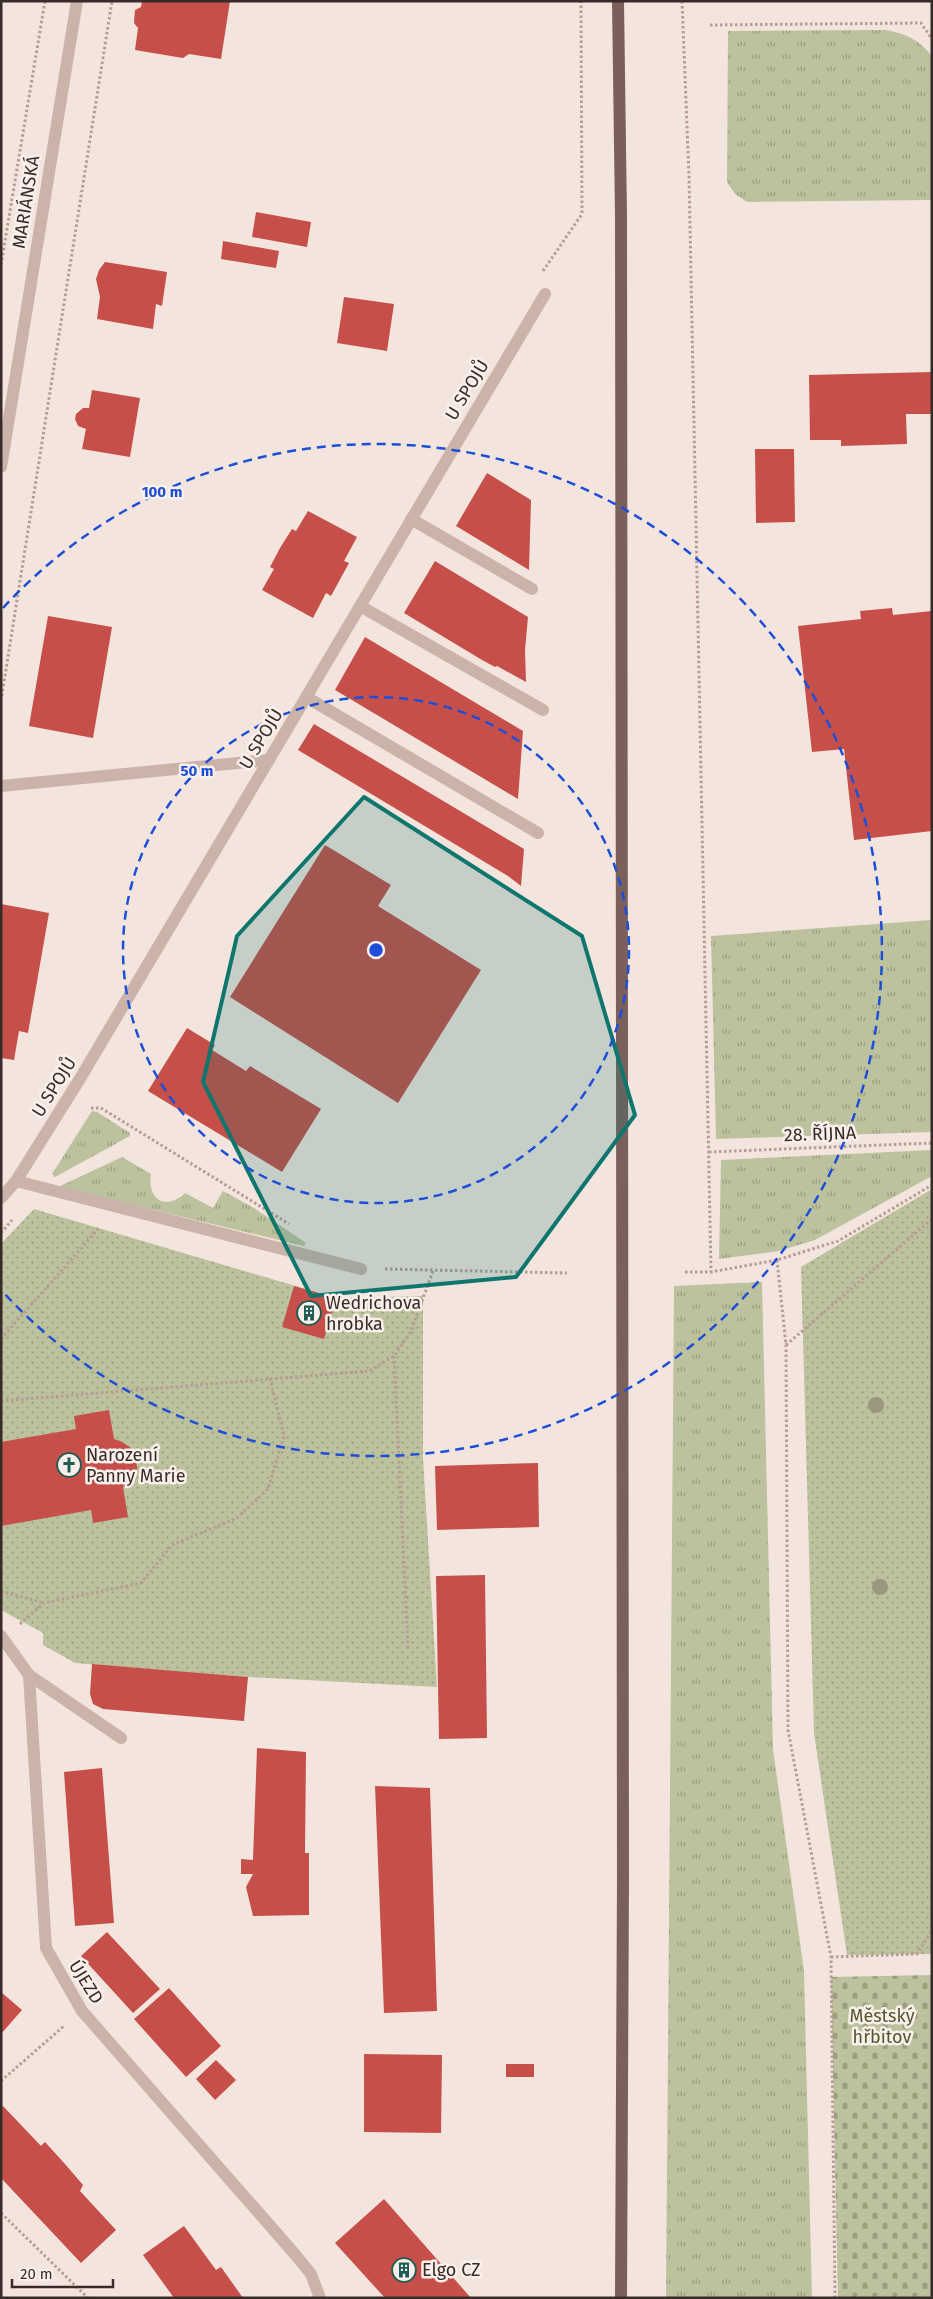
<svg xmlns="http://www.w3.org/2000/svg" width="933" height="2299" viewBox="0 0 933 2299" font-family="'Fira Sans',sans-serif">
<defs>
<pattern id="grass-tufts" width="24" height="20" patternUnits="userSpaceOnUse" patternTransform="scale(1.25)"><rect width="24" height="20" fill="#bdc29e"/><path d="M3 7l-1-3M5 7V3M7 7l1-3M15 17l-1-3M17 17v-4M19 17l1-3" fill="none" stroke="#9b9e81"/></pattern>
<pattern id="cemetery-stones" width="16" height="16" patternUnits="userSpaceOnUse" patternTransform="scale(1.25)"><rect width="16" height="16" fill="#bdc29e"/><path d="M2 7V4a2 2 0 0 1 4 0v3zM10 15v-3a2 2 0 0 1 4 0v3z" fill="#9b9e81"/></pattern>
<pattern id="park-dots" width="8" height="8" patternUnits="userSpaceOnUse" patternTransform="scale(1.25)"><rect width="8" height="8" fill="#bdc29e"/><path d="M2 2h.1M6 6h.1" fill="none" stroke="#9b9e81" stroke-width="1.8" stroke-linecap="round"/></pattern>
</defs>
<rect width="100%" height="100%" fill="#f3e5de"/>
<!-- grass -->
<path fill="url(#grass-tufts)" d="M885 30C907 34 918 39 932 56V200L747 202 735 194 727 182 728 31Z
M932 920V1132L716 1139 711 936Z
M92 1111 97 1112 130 1133V1136L55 1177 52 1174Z
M932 1150V1176L815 1240 779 1251 719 1259 721 1160Z
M122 1157 151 1174C147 1200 166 1211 185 1193L213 1208 223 1191 254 1208 306 1243 304 1246 58 1187Z
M762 1282 773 1749 804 1971 812 2298H666L674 1286Z"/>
<!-- cemetery -->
<path fill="url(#cemetery-stones)" d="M932 1975V2298H838L831 1977Z"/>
<!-- park -->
<path fill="url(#park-dots)" d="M932 1189V1954L847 1955 814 1733 801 1267Z
M34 1209 336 1298 423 1296V1458L437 1687 248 1677 75 1663 43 1645V1633L1 1610V1244Z"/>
<!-- building -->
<path fill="#c64f49" d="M142 1H230L221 59 189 54 183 58 135 50 138 28 134 23 135 10 141 7Z
M256 212 311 222 307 247 252 237Z
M223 241 279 251 276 268 221 259Z
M105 262 167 272 162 306 156 304 153 329 97 319 100 297 96 279 99 270Z
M344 297 394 304 387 351 337 343Z
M932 372V414H906L907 444 841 446V440H810L809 375Z
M92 390 140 398 130 457 82 449 86 429 78 426 75 419 76 414 83 408H89Z
M755 449H794L795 522 756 523Z
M487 473 531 500 529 570 456 526Z
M308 511 357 537 344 561 349 563 331 596 326 593 313 618 262 590 274 569 270 567 280 548 292 529 296 531Z
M435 561 528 617 525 650 526 682 497 666 495 667 482 660 404 613Z
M892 608 893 615 932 611V831L854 840 844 749 812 752 798 626 861 619 860 611Z
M48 616 112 627 93 738 29 726Z
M365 637 523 731 518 799 335 690Z
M314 724 524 849 521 886 508 876 298 750Z
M325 845 391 885 378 906 481 970 398 1103 230 997Z
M1 904 49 913 28 1033 19 1031 14 1060 1 1058Z
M187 1028 215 1045 212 1050 246 1071 250 1066 321 1109 282 1172 148 1091Z
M294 1286 336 1298 324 1339 282 1327Z
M109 1410 114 1439 120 1441 130 1447 136 1459 137 1468 134 1477 123 1487 128 1517 93 1523 91 1510 1 1526V1442L76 1429 74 1416Z
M538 1463 539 1527 437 1530 435 1466Z
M485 1575 487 1738 439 1739 436 1576Z
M92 1664 248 1677 244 1721 103 1709 93 1704 90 1694Z
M257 1748 306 1752 305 1853H309V1915L253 1916 246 1887 253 1874H241V1859L253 1860Z
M102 1768 114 1923 75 1926 64 1772Z
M375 1786 430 1788 437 2011 384 2013Z
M107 1932 160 1989 133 2013 81 1956Z
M169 1988 221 2046 186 2077 134 2019Z
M1 1992 22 2010 1 2034Z
M364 2054 442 2055 441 2133 364 2132Z
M216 2060 236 2080 215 2100 196 2079Z
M506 2064H534V2077H506Z
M3 2106 41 2146 45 2142 65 2164 83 2185 80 2191 116 2230 81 2263 1 2178V2108Z
M384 2199 471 2298H385L335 2243Z
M184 2226 216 2270 221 2267 243 2298H174L143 2255Z"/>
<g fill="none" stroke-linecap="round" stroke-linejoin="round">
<!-- path -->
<path stroke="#b79c94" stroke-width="3" stroke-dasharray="2.5 2.5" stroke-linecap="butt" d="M682 1 689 176 711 1272
M710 25 921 23 932 39
M1 265 45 1
M543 271 582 214 581 1
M1 701 112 1
M91 1108H101L289 1224
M709 1152 932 1143
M1 1233 12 1220
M777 1260 786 1345 788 1730 831 1957 835 2298
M385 1269 567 1273
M685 1272H711L777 1260 838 1241 932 1185
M1 1339 100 1227
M786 1345 932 1219
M394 1356 408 1649
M1 1401 369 1371 394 1356 411 1331 433 1271
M1 1591 44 1603
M20 1624 44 1603 141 1583 172 1545 237 1518 268 1489 284 1436 270 1379
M831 1957 917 1954 932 1930
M1 2081 64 2026
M1 2213 88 2298"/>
<!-- minor -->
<path stroke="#cbb3aa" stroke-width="12" d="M1 467 77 1
M411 519 532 589
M360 606 543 710
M306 697 538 833
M1 786 269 760
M16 1181 361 1269
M1 1198 16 1181 81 1077 545 294
M1 1636 29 1675 46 1948 82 2011 293 2252 311 2274 320 2298
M29 1675 121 1738"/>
<!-- major -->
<path stroke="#7b5f5b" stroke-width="12" d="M618 1 621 217 623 1878 621 2298"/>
</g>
<!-- trees -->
<g fill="#99977d">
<circle cx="876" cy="1405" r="8"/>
<circle cx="880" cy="1587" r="8"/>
</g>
<!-- marked area -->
<path fill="#0f766e" fill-opacity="0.2" stroke="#0f766e" stroke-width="4" stroke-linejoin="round" d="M364 797 582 936 635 1115 516 1277 311 1296 203 1082 237 936Z"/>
<!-- distance rings -->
<g fill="none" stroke="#1d4ed8" stroke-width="2.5" stroke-dasharray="9 6">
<circle cx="376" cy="950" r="253"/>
<path d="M3 608A506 506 0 1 1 3 1292"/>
</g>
<!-- icons -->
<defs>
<g id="building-ring" transform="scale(1.25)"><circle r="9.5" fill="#faf0eb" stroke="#1e5b53" stroke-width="1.5"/><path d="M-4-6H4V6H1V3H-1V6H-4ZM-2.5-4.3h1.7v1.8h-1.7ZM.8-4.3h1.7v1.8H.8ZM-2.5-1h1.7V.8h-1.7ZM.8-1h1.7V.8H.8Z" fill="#1e5b53"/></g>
<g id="church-ring" transform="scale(1.25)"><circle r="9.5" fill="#faf0eb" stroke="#1e5b53" stroke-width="1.5"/><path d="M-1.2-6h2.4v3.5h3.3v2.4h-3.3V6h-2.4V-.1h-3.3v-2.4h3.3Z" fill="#1e5b53"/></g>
</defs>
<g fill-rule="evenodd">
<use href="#building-ring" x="309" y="1313"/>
<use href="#church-ring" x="69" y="1465"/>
<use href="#building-ring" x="404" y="2270"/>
</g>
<g text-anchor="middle" stroke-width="5" stroke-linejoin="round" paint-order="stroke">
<!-- street labels -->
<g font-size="18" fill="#392b29" stroke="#faf0eb">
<text transform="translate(26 202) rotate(-81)" y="6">MARIÁNSKÁ</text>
<text transform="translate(467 390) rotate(-59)" y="6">U SPOJŮ</text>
<text transform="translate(261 739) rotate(-59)" y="6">U SPOJŮ</text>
<text transform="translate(54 1087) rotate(-58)" y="6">U SPOJŮ</text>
<text transform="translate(820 1134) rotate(-2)" y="6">28. ŘÍJNA</text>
<text transform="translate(86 1982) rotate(58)" y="6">ÚJEZD</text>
</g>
<!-- poi labels -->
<g font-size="18" fill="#392b29" stroke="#faf0eb" text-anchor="start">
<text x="326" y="1309">Wedrichova<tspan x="326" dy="21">hrobka</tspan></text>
<text x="86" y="1461">Narození<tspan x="86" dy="21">Panny Marie</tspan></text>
<text x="422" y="2276">Elgo CZ</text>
</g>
<!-- park labels -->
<g font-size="18" fill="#50572d" stroke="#faf0eb">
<text x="882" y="2022">Městský<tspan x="882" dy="21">hřbitov</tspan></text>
</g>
</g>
<circle cx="376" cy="950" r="8" fill="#1d4ed8" stroke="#faf0eb" stroke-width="2.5"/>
<g font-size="15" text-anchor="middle" font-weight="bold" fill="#1d4ed8" stroke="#faf0eb" stroke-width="5" stroke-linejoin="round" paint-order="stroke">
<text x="162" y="497">100 m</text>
<text x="197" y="776">50 m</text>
</g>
<!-- border -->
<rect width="933" height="2299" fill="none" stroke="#392b29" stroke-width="5"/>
<!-- scale -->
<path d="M12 2279v8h101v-8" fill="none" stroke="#392b29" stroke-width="2.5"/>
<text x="20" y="2279" font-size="15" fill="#392b29" stroke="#faf0eb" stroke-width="4" paint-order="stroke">20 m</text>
</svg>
